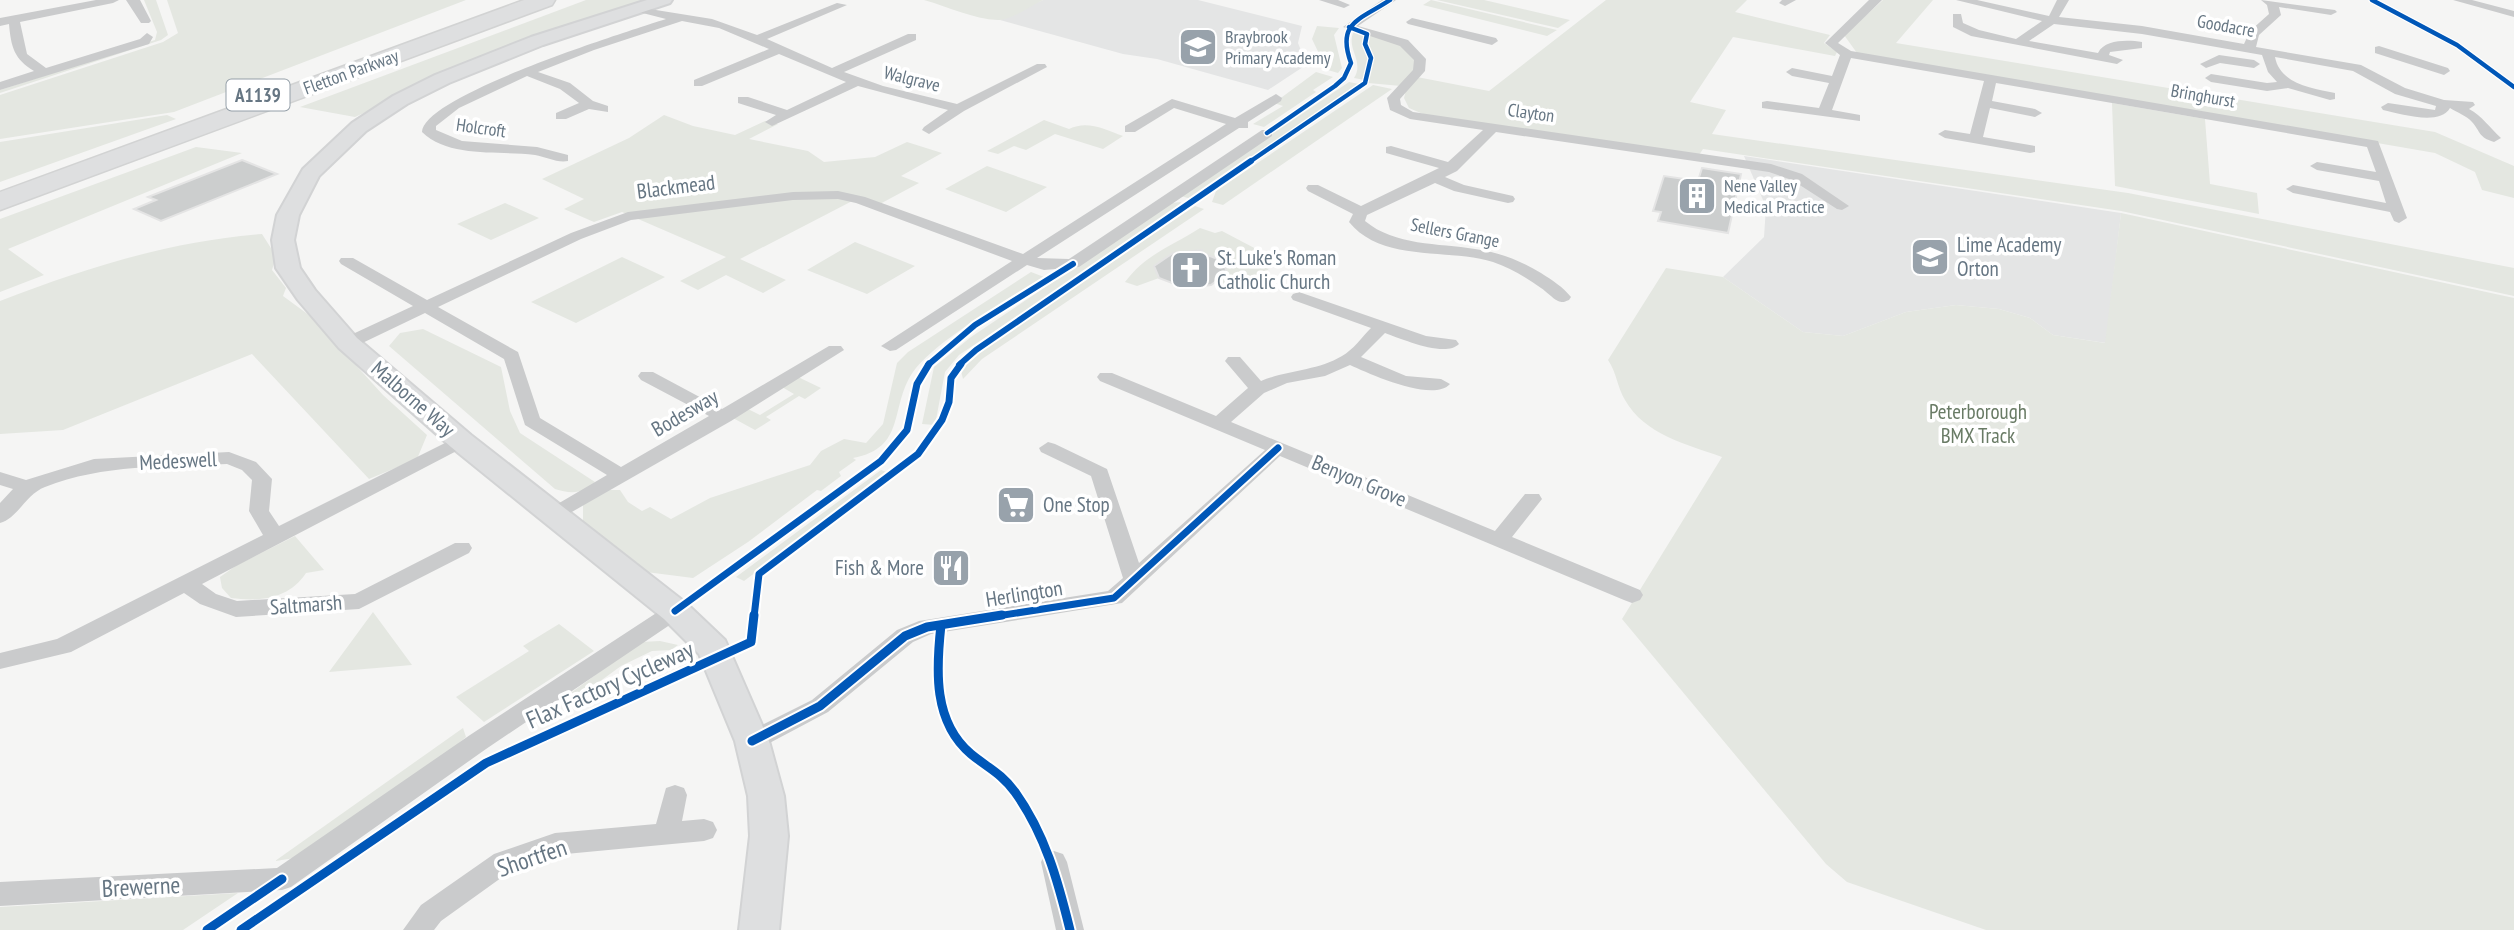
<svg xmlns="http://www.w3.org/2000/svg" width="2514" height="930" viewBox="0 0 2514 930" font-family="'PT Sans Narrow',sans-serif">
<rect width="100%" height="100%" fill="#f5f5f4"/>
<!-- built -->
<path fill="#e4e5e5" d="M1043 0H1198L1302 26 1298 43 1304 58 1297 61 1306 65 1268 90 1157 59 1123 54 1000 20Z
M1744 156 2121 213 2106 343 2053 335 2030 318 1999 309 1956 305 1906 312 1843 336 1803 332 1723 277 1764 237 1766 207Z"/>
<!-- green -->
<path fill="#e4e7e1" d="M144 0H156L168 35 161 40 0 93V90L155 40 157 32Z
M167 0H466L174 112 0 139V95L163 42 178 33Z
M586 0H651L481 60 355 117 300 107Z
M924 0H1043C1031 6 1011 20 998 20 973 19 949 7 924 0Z
M1431 0 1557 30 1547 36 1423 5Z
M1437 0H1484L1570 20 1558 28Z
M1606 0H1747L1735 12 1830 35 1824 43 1837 52 1835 56 1733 37 1690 102 1726 110 1712 134 2128 193 2514 268V296L2121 211 1703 149 1699 155 1430 117 1409 108 1404 98 1406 90 1417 77 1489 91Z
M1883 0H1933L1896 43 2435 132 2514 166V198L2482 190 2475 172 2435 153 1857 53 1844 35Z
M1317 26 1339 28 1334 35 1342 68 1338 73 1321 68 1324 64 1312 39Z
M1354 31 1365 34 1364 44 1370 61 1365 80 1354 78C1365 61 1345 48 1354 31Z
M1368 34 1401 45 1417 60 1415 73 1401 86 1368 83 1372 55 1367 44Z
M1316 72 1333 77 1313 90 1316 92 1264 127 1253 124 1283 106 1274 103Z
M1349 82 1359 84 1191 199 1181 196Z
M1373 85 1392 89 1223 205 1212 202 1216 191Z
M2112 103 2205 119 2210 184 2257 193 2259 214 2115 186Z
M167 115 176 119 0 182V142Z
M664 115 693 126 735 135 765 121 778 124 749 139 808 151 824 162 875 157 907 142 942 153 901 176 919 183 878 205 858 198 740 259 786 280 763 293 726 275 698 290 680 281 726 257 622 212 594 222 564 209 584 199 542 179 629 138Z
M1044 120 1069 129C1087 120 1104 129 1123 136L1103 149 1055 134 1026 150 1014 146 998 154 987 151Z
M196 147 242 153 8 249 44 275 0 292V219Z
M987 166 1047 187 1006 212 945 189Z
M1181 202 1179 208 959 355 945 372 935 425 922 424 934 367 971 337 1171 203Z
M505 203 539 218 491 240 457 224Z
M1195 206 1204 209 982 359 963 379 961 371 978 352Z
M2121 213 2514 298V930H1986L1847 882 1826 864 1622 619 1722 457C1686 444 1645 435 1625 400 1617 387 1617 373 1608 360L1666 268 1723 277 1803 332 1843 336 1906 312 1956 305 1999 309 2030 318 2053 335 2105 343Z
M1200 228 1215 233 1222 231 1279 261 1242 290 1216 281 1226 273 1223 261 1202 253 1201 250 1172 253 1154 266 1159 278 1137 286 1125 282C1147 253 1171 247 1200 228Z
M262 234 276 256 272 270 286 288 283 296 313 318 383 395 427 435 417 459 369 479 252 354 63 430 0 434V301C85 268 171 241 262 234Z
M855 242 915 266 867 294 807 270Z
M622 257 665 277 576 323 531 302Z
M1031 272 1044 277C1010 298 935 341 913 372 889 407 907 448 853 458L856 460 839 472 841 476 821 491 817 490 748 542 693 578 646 572 583 525V505L607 490H620L628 502 642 511 650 507 671 519 710 498 810 465 821 451 844 439 866 443 883 424 897 363 908 352Z
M423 329 501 367 510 411 520 433 595 482C584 494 570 494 555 489L389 346 400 333Z
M798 377 821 388 805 399 799 396 766 417 771 420 755 430 733 418 748 409 760 415 794 394 782 387Z
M881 470 889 473 744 581 736 577Z
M295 536 324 570 306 573C289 599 260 602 231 598L222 588 220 577 237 565Z
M373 612 412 665 329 672Z
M559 624 594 651 484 722 456 697 529 651 523 646Z
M660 641 678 645 671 650 652 651 621 666 573 701 550 708 641 642Z
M463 728 466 737 440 759 295 858 275 861Z
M238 893 183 930H0V907Z"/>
<!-- building -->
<path fill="#cccece" stroke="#e4e4e4" stroke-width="2" d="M242 160 277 174 161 221 134 209 156 200 148 197Z
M1702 168 1741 174 1728 233 1658 221 1661 212 1653 211 1664 176 1698 181Z
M1202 250V253L1223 261 1227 273 1211 285 1185 288 1159 278 1154 266 1173 253Z"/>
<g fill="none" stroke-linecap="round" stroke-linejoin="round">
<!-- secondary casing -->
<g stroke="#d2d3d4" stroke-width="4">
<path id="secondary" d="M647 0H672L670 3 543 45 449 83 407 104 366 131 319 176 299 215 294 240 300 268 315 290 357 338 471 435 686 603 725 640 769 741 784 796 788 836 779 930H739L750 836 748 796 735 741 699 654 664 619 451 447 339 348 298 300 276 268 272 240 277 215 303 169 352 123 393 96 435 75 531 37Z"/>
</g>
<!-- highway casing -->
<g stroke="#d2d3d3" stroke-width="3">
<path id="highway" d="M524 0H555L552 5 0 210V192Z"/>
</g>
<!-- street -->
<path fill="#cacbcc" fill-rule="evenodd" d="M96 0H119L113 3 20 22 27 54 46 68 140 39 147 33 153 37 149 44 0 90V82L34 71C14 59 11 47 9 24L0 26V18Z
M126 0H140L151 21 149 23H141Z
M1319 0H1338L1350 5 1344 8Z
M1382 0H1396L1358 26 1408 40 1426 59 1425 71 1400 99 1401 105 1413 112 1771 164 1802 174 1849 206 1842 210 1837 209 1792 180 1769 172 1496 132 1457 171 1445 177 1464 185 1513 196 1515 199 1513 202 1508 203 1454 191 1435 183 1367 215 1365 221C1395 246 1438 243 1475 249 1499 252 1521 261 1541 273 1552 280 1563 287 1571 297L1569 300C1564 302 1563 303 1558 301 1552 298 1546 291 1541 288 1526 277 1510 268 1493 262 1449 248 1382 263 1349 222L1353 214 1308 191 1306 188 1308 185H1318L1361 206 1439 168 1386 153V147L1391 146 1448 162 1483 130 1410 119 1390 110 1387 98 1413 70 1414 60 1400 46 1343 27Z
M1782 0H1796L1785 6 1779 3Z
M1869 0H1882L1838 43 1851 51 2378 141 2407 218 2399 223 2394 221 2390 212 2293 193 2286 189 2293 185 2386 203 2379 181 2317 170 2310 166 2317 162 2376 172 2367 147 1996 83 1992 101 2035 109 2042 113 2035 117 1990 108 1983 137 2035 146V152L2030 153 1945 138 1938 134 1945 130 1970 134 1984 81 1851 58 1832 110 1860 115V121L1762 108V102L1767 101 1819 108 1829 83 1792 76 1786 72 1792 68 1832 76 1840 55 1825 43Z
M1956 0H1977L2049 16 2057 0H2069L2059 17 2142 26 2244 44 2250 31 2269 14 2267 5 2261 0 2335 10 2337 12 2331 15 2279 7 2281 15 2259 35 2256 47 2361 65 2405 88 2444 100 2473 102 2475 105 2469 109C2482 116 2490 128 2501 138L2494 142C2478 137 2481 132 2472 122 2467 116 2456 112 2450 108 2440 126 2401 114 2383 110L2381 107 2388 103 2435 110 2436 106 2395 94 2353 71 2275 57C2280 84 2312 88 2335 93V99L2330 100 2288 88 2267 91 2211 82 2205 78 2211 74 2267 83 2277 82 2268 72 2262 55 2142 34 2054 24 2029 41 2098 53C2105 39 2128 40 2142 42V48L2110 52 2109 55 2123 60 2117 64 1971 36 1953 27V14H1961L1963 23 1979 30 2016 39 2042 21Z
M2453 0H2472L2514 11V17Z
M837 3 847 5 767 39 832 68 908 34H916V40L844 72 883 86 957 104 1037 64H1045L1047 67 964 111 929 134 922 130 924 127 948 110 858 86 772 126 765 122 776 115 738 103V97H748L787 110 846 82 779 54 702 86H694V80L769 49 719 28 682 21 594 50 538 72 570 83 593 101 608 106V112L589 109 566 119H556V113L579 103 560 89 527 76 459 108 436 126V130L462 141 537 147 568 155V161C557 163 546 157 535 155 500 150 450 159 422 132 423 95 629 31 666 19L631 10V6L712 19 757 35Z
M1412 18 1496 38 1498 41 1492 45 1408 24 1406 22Z
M2379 46 2448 68 2450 71 2444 75 2375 53V47Z
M2219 55 2254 60 2260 64 2254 68 2220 63 2206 68 2200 64Z
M1276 94 1282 98 1281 101 1248 122V128H1239L1037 258 1069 259 1262 130H1272V136L1079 267 1044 270 1027 265 896 350 890 351 881 346 1012 261 856 203 838 199 793 200 631 220 581 239 438 307 518 352 540 418 621 467 709 416 641 380 638 376 641 372H653L722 409 829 346H841L844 350 731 421 556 521 549 519 546 514 549 509 607 475 525 425 504 359 425 313 354 347 348 348 339 343 342 339 413 306 341 264 339 261 341 258H353L427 300 571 233 628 212 793 192 838 191 865 197 1023 254 1226 124 1174 108 1135 132H1125V126L1172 99 1235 118Z
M1299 292 1426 336 1456 340 1459 344C1445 358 1402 339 1385 333L1361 357 1406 376 1441 379 1450 384C1433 403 1370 374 1350 365L1325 376 1287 383 1264 393 1231 422 1495 531 1525 494H1539L1542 499 1512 537 1640 590 1643 595 1640 600 1632 603 1624 600 1280 456 1122 603 931 634 913 642 828 712 760 748 752 750 744 748 740 741 744 734 812 700 897 630 919 621 1108 591 1123 578 1091 476 1041 452 1039 448 1048 442 1055 444 1107 469 1139 563 1265 450 1100 381 1097 377 1100 373H1112L1216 416 1248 388 1225 361 1228 357H1240L1261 381C1287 370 1317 371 1342 356 1353 350 1362 337 1371 328L1293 300 1291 297 1293 294Z
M461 435 470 441 468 445 202 584 216 594 237 601 355 594 455 543H469L472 548 469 553 359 609 236 617 200 604 184 593 71 652 0 669V653L57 639 263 535 249 511 252 480 242 470 227 464C166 467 103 464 45 487 26 494 18 518 0 523V503L13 489 0 485V472L26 480 94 459 229 452 256 462 272 479 269 511 279 526Z
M675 603 683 606 686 611 683 616 486 749 291 887 282 890 0 906V882L277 868 470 735 667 606Z
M675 785 684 788 687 795 682 821 704 819 713 822 717 830 713 838 704 841 555 855 512 870 441 921 434 930H403L421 905 494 854 555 833 656 824 666 788Z
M1054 851 1063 854 1067 862 1084 930H1056L1041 862 1045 854Z"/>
<!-- secondary -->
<use href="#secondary" fill="#dedfe0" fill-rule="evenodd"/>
<!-- highway -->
<use href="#highway" fill="#dedfe0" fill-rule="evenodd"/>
<!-- cycleway-far3 casing -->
<g stroke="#fff" stroke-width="7">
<path id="cycleway-far3" d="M2372 0 2457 45 2514 87
M1267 133 1335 86 1344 78 1351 63C1336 22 1360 20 1390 0
M1248 163 1365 83 1371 58 1365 44 1367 34 1349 27"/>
</g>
<!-- cycleway-far2 casing -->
<g stroke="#fff" stroke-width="10">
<path id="cycleway-far2" d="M928 365 975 325 1073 264
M959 365 976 350 1251 161"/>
</g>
<!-- cycleway-far1 casing -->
<g stroke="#fff" stroke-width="11">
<path id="cycleway-far1" d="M675 611 881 461 907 430 917 384 929 364
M754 617 759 574 918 454 942 420 949 402 951 378 961 364
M991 617 1114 598 1278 448"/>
</g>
<!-- cycleway casing -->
<g stroke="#fff" stroke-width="13">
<path id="cycleway" d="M941 625C936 670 933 722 971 754 988 768 1001 773 1015 792 1045 834 1058 881 1070 930
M752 741 820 706 905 636 927 627 1002 615
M207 930 282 879
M241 930 486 763 751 642 754 615"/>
</g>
<!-- cycleway-far3 -->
<use href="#cycleway-far3" stroke="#0057b8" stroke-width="4.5"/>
<!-- cycleway-far2 -->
<use href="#cycleway-far2" stroke="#0057b8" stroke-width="6"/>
<!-- cycleway-far1 -->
<use href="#cycleway-far1" stroke="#0057b8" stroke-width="7"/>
<!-- cycleway -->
<use href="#cycleway" stroke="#0057b8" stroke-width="9"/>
</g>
<!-- icons -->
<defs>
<g id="school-square" transform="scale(2.0125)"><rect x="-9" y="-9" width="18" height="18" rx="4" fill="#98a2ab" stroke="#fff"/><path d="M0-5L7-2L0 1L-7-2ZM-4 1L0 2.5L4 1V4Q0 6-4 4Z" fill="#fff"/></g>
<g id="building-square" transform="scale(2.0125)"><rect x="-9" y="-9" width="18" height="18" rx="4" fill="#98a2ab" stroke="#fff"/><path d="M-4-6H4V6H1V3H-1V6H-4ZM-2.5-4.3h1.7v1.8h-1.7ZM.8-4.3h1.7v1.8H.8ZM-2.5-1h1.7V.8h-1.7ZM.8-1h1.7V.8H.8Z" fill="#fff"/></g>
<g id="church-square" transform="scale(2.0125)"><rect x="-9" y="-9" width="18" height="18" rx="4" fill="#98a2ab" stroke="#fff"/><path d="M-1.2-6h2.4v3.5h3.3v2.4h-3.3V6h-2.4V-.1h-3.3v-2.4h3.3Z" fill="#fff"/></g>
<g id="supermarket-square" transform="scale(2.0125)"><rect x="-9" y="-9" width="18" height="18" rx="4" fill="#98a2ab" stroke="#fff"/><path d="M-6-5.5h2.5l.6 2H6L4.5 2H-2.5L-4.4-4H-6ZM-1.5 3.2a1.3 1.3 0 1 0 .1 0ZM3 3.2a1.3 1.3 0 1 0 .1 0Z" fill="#fff"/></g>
<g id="restaurant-square" transform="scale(2.0125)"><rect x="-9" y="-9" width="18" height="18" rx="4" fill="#98a2ab" stroke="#fff"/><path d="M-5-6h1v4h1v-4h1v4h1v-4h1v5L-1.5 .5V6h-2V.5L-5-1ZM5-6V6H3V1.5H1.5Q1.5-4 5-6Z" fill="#fff"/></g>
</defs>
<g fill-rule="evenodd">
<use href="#school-square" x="1198" y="47"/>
<use href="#building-square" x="1697" y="196"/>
<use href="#school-square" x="1930" y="257"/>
<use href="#church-square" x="1190" y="270"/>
<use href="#supermarket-square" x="1016" y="505"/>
<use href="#restaurant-square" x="951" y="568"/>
</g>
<g text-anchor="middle" stroke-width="7" stroke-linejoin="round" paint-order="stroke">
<!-- far-street labels -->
<g font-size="18" fill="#667683" stroke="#fff">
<text transform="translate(2226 26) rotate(10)" y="6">Goodacre</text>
<text transform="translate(351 72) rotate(-20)" y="6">Fletton Parkway</text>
<text transform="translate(912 79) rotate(14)" y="6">Walgrave</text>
<text transform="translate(2203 96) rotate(10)" y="6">Bringhurst</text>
<text transform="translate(1531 113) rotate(8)" y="6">Clayton</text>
<text transform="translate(481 128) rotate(8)" y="6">Holcroft</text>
<text transform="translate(1455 233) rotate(11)" y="6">Sellers Grange</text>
</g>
<!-- far-poi labels -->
<g font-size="18" fill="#667683" stroke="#fff" text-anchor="start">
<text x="1225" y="43">Braybrook<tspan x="1225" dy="21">Primary Academy</tspan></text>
<text x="1724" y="192">Nene Valley<tspan x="1724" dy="21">Medical Practice</tspan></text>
</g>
<!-- shield labels -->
<rect fill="#fff" stroke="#949fa8" stroke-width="2" x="226.5" y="79.5" width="63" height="31" rx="5"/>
<g font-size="19" font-weight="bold" fill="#667683">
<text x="258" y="102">A1139</text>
</g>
<!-- street labels -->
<g font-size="21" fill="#667683" stroke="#fff">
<text transform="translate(676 187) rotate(-7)" y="7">Blackmead</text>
<text transform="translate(413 399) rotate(41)" y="7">Malborne Way</text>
<text transform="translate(685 413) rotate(-30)" y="7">Bodesway</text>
<text transform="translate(178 461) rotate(-3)" y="7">Medeswell</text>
<text transform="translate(1359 481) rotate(23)" y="7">Benyon Grove</text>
<text transform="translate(1024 594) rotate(-9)" y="7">Herlington</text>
<text transform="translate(306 605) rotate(-4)" y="7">Saltmarsh</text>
</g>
<!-- poi labels -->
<g font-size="21" fill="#667683" stroke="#fff" text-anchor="start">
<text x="1957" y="252">Lime Academy<tspan x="1957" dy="24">Orton</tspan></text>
<text x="1217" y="265">St. Luke's Roman<tspan x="1217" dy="24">Catholic Church</tspan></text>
<text x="1043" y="512">One Stop</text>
<text x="924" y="575" text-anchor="end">Fish &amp; More</text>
</g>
<!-- park labels -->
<g font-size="21" fill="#697b65" stroke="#fff">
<text x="1978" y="419">Peterborough<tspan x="1978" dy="24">BMX Track</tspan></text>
</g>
<!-- near-street labels -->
<g font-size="24" fill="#667683" stroke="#fff">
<text transform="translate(610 685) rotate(-24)" y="8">Flax Factory Cycleway</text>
<text transform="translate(532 858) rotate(-19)" y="8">Shortfen</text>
<text transform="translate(141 887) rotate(-3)" y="8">Brewerne</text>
</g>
</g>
</svg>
